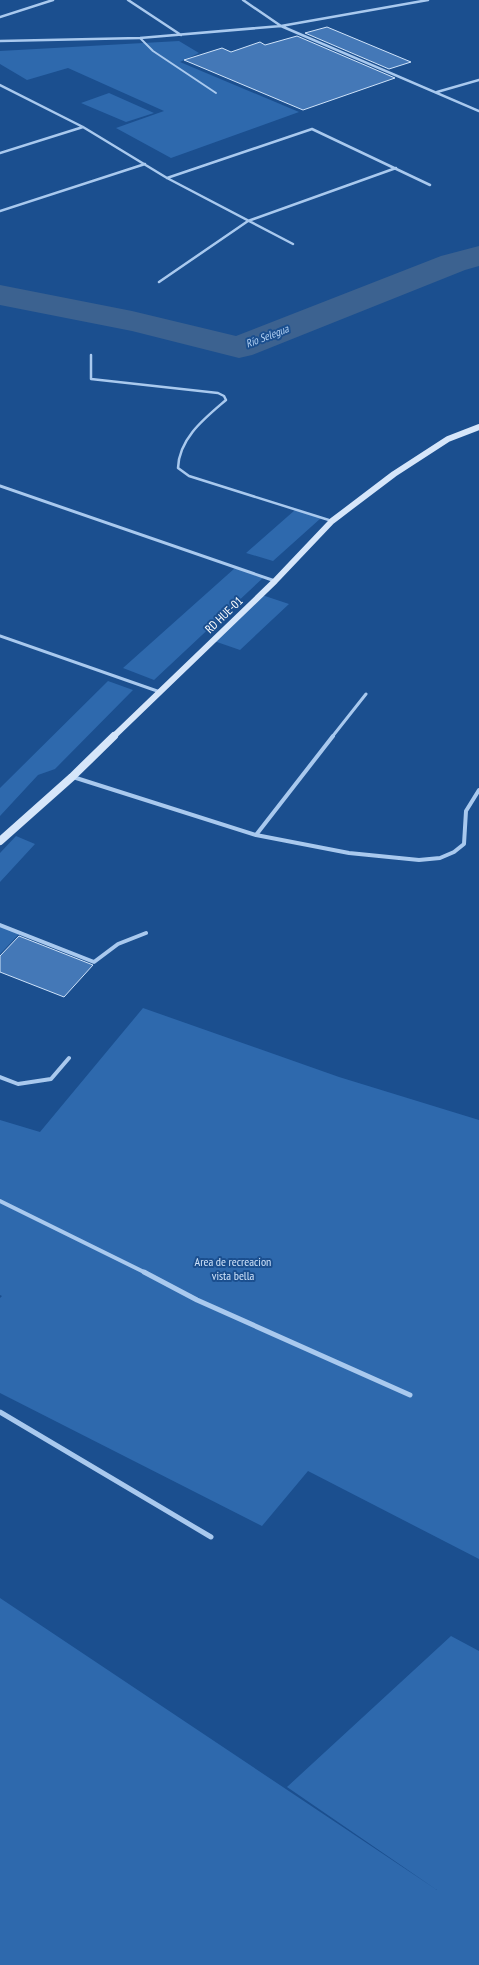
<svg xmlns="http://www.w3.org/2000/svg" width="479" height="1965" viewBox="0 0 479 1965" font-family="'PT Sans Narrow',sans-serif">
<rect width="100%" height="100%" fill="#1b4f8f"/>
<!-- green -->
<path fill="#2e69ad" d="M179 41 199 53 180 62 299 112 171 158 116 128 164 111 68 68 27 80 0 64V51Z
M109 93 154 113 126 122 81 103Z
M295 510 321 518 273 561 246 553Z
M235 568 264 577 154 680 123 668Z
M262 595 289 604 240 650 214 641Z
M108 681 133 690 55 769 38 775 0 816V788Z
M16 836 35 844 0 882V853Z
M0 926 19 934 0 954Z
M143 1008 339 1077 479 1120V1559L308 1471 262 1526 0 1393V1298L2 1296 0 1295V1120L40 1132Z
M0 1598 437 1890 287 1787 451 1636 479 1651V1965H0Z"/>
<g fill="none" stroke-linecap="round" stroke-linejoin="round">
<!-- river -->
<path fill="#3c6290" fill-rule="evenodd" d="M479 246V266L465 270 252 355 239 358 132 331 0 305V285L132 311 236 336 441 256Z"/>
</g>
<!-- building -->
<path fill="#4478b7" stroke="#cfe3fa" d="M327 27 411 62 389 69 305 33Z
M297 36 395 78 303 110 184 60 222 48 231 52 260 42 265 45Z
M19 936 93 965 64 997 0 972V956Z"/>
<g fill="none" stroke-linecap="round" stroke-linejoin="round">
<!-- lane-far1 -->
<path stroke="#a9c9ee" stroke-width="2" d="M140 38 153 51 216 93"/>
<!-- lane -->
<path stroke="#a9c9ee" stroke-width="2.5" d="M91 355V379L218 393 224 396 226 400C205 418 179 438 178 468L189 476 332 521"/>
<!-- street-far3 -->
<path stroke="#a9c9ee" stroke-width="2.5" d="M128 0 181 35
M243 0 281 26 479 111
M0 17 53 0
M0 41 140 38 281 26 428 0
M0 85 83 127 167 178 293 244
M437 92 479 80
M0 153 83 127
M167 178 312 129 430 185
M0 211 145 164
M159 282 248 221 396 168"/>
<!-- street-far2 -->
<path stroke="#a9c9ee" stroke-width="3" d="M0 486 275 581
M0 636 160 692
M332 737 366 694"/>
<!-- street-far1 -->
<path stroke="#a9c9ee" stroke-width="4" d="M73 777 256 835 349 853 419 860 440 858 454 852 464 844 466 811 479 790
M256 835 333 736
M0 925 94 962 118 944 146 933
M0 1077 18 1084 51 1079 69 1058
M0 1201 146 1273"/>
<!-- street -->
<path stroke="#a9c9ee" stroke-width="5" d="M144 1272 197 1300 410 1395
M0 1412 211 1537"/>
<!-- secondary-far1 -->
<path stroke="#d6e6fa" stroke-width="6" d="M113 737 275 581 332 521 394 474 448 439 479 427"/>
<!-- secondary -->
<path stroke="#d6e6fa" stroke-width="8" d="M0 841 72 777 114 736"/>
</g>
<g text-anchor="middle" stroke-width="4" stroke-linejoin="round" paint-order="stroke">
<!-- far-water labels -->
<g font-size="11" font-style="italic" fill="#b5d3f5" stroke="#1b4f8f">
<text transform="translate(267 336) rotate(-21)" y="4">Río Selegua</text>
</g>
<!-- street labels -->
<g font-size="12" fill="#fff" stroke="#1b4f8f">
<text transform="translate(224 615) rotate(-44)" y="4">RD HUE-01</text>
</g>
<!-- park labels -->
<g font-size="12" fill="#cfe3fa" stroke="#1b4f8f">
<text x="233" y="1266">Area de recreacion<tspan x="233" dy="14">vista bella</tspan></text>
</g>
</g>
</svg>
